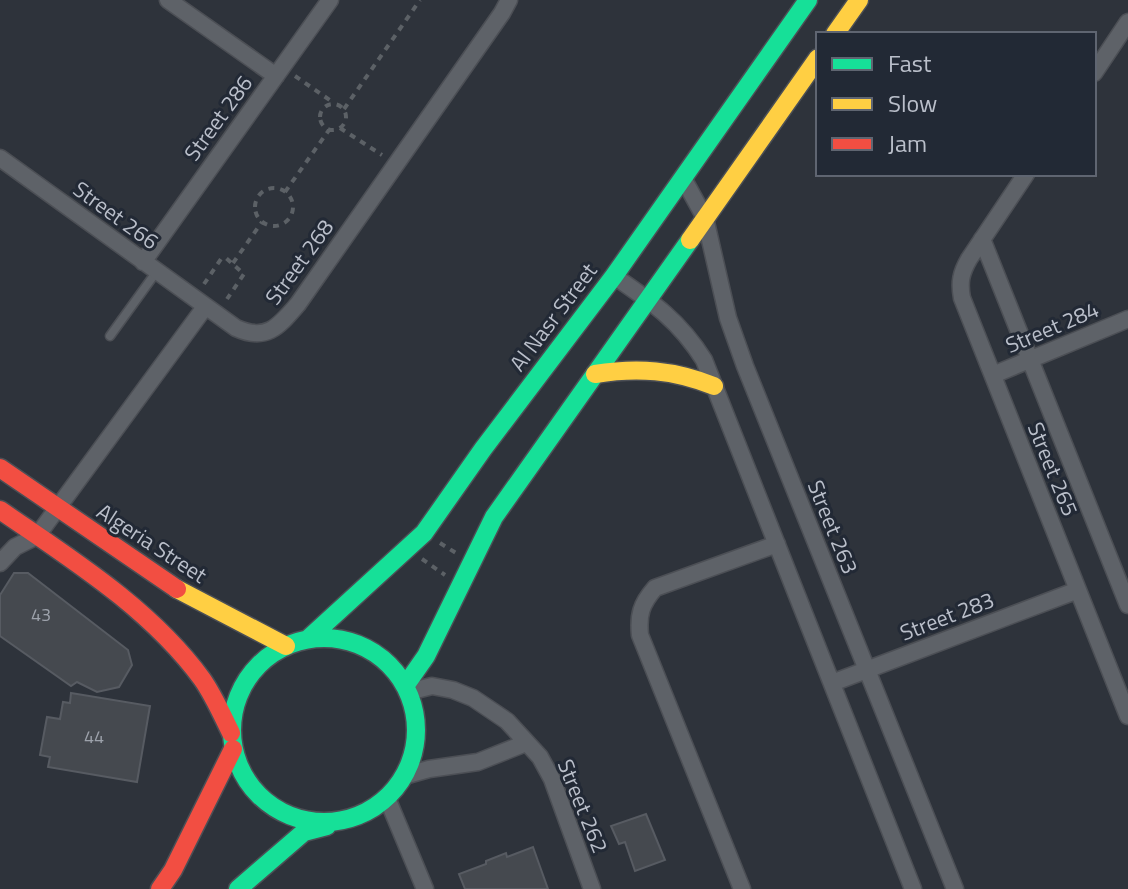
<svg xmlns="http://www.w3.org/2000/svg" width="1128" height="889" viewBox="0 0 1128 889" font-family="'Titillium Web',sans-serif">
<rect width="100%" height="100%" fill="#2e333b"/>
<!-- building -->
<path fill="#45494f" stroke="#575b62" stroke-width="2" d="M14 573H28L128 650 132 665 119 687 97 692 77 682 71 686 0 636V595Z
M71 693 150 706 137 782 48 767 50 757 40 755 47 717 60 719 63 702 70 703Z
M646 814 665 860 635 871 625 842 619 844 611 826Z
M533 847 548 889H465L459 874 486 864V861L506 853 507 857Z"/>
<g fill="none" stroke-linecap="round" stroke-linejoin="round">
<!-- lane casing -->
<g stroke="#4c4f55" stroke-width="11">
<path id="lane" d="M110 336 157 271"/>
</g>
<!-- street casing -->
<g stroke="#4c4f55" stroke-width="19">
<path id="street" d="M168 0 276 76
M1094 73 1128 22
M0 158 236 328C267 342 279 326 298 304L502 13 509 0
M1026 174 969 259C961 273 959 282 962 298L1128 716
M683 178 705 218 728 318 745 366 955 889
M982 239 1128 605
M143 262 330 0
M614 276C652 302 679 320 704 360L913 889
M993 375 1128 319
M0 563 15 547 37 536 205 307
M832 683 1078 590
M408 692 432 686 453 690 473 698 507 721 540 757 552 779 592 889
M404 776 429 769 478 762 526 743
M387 798 425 889
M742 889 640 635C638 615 641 604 655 588L777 544"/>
</g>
<!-- fast casing -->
<g stroke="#4c4f55" stroke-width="21">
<path id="fast" d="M232 730a92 92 0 1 1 184 0a92 92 0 1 1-184 0Z
M308 639 424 533 483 449 614 276 808 0
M405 686 426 656 494 517 690 240
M238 889 304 832 327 826"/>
</g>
<!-- slow casing -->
<g stroke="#4c4f55" stroke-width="21">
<path id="slow" d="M835 34 859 0
M690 240 818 58
M595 374C638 367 674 370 714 386
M177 589 286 646"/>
</g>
<!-- jam casing -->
<g stroke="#4c4f55" stroke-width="21">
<path id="jam" d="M0 468 177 589
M0 510C71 559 150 608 202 679 214 696 222 715 231 733
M160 889 173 870 233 749"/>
</g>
<!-- path -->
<path stroke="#5c6166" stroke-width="4" stroke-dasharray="6 6" stroke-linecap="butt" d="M295 76 334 103
M320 117a13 13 0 1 1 26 0a13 13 0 1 1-26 0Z
M344 109 420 0
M340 128 382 155
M255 207a19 19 0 1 1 38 0a19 19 0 1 1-38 0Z
M285 192 329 130
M233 263 262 222
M204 284 221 259 226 258 244 274 227 299
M440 543 456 553
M422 559 445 575"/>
<!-- lane -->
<use href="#lane" stroke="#5e6268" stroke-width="8"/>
<!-- street -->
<use href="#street" stroke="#5e6268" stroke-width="16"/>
<!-- fast -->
<use href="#fast" stroke="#16e098" stroke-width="18"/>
<!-- slow -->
<use href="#slow" stroke="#ffcf43" stroke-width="18"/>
<!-- jam -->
<use href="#jam" stroke="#f24e42" stroke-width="18"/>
</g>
<g text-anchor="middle" stroke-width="6" stroke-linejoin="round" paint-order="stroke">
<!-- number labels -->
<g font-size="18" fill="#9da2ab">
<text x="41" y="621">43</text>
<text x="94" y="743">44</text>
</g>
<!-- street labels -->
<g font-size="22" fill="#babfca" stroke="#222935">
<text transform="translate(218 118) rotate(-54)" y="8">Street 286</text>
<text transform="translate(116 215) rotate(36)" y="8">Street 266</text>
<text transform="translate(299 262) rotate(-54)" y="8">Street 268</text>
<text transform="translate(553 317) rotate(-53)" y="8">Al Nasr Street</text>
<text transform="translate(1052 327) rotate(-23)" y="8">Street 284</text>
<text transform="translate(1053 469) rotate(68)" y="8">Street 265</text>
<text transform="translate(833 527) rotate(68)" y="8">Street 263</text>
<text transform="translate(152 543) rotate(33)" y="8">Algeria Street</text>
<text transform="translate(947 616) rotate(-21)" y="8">Street 283</text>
<text transform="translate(583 806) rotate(68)" y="8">Street 262</text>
</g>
</g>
<!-- legend -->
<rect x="816" y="32" width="280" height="144" fill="#222935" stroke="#5f6571" stroke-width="2"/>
<rect x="832" y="58" width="40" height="12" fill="#16e098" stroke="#5f6571" stroke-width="2"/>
<text x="888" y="72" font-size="24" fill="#babfca">Fast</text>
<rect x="832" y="98" width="40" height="12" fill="#ffcf43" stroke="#5f6571" stroke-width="2"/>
<text x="888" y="112" font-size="24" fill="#babfca">Slow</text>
<rect x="832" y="138" width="40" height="12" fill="#f24e42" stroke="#5f6571" stroke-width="2"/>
<text x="888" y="152" font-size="24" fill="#babfca">Jam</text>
</svg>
